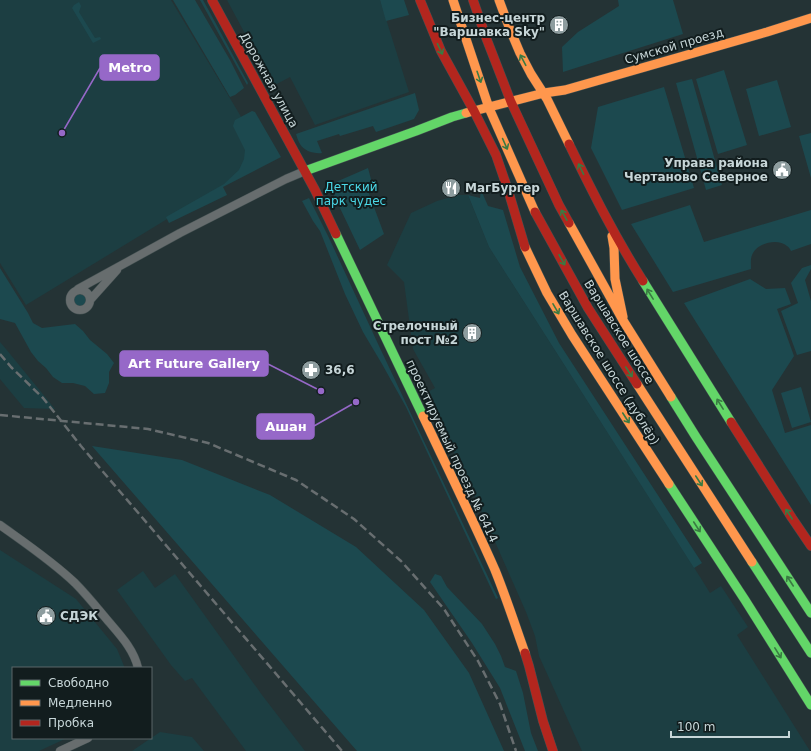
<svg xmlns="http://www.w3.org/2000/svg" width="811" height="751" viewBox="0 0 811 751" font-family="'DejaVu Sans',sans-serif">
<rect width="100%" height="100%" fill="#243335"/>
<!-- built -->
<path fill="#1c3e42" d="M0 0H171L252 135 246 171 26 305 0 263Z
M227 0H380L409 92 315 125 290 77 273 86Z
M458 195H468L489 247 702 580 710 593 721 586 748 627 737 635 810 751H582L539 656 535 636 526 612 477 501 426 393 435 388 413 349 404 282 387 265 411 213 437 201Z
M0 342 6 349 55 409 24 408 0 379Z
M0 550 76 599 117 649 124 666V668H13V738H67L39 751H0Z
M143 571 155 588 175 574 262 695 305 751H246L192 678 185 681 171 665 117 590Z
M160 732 192 737 204 751H132Z"/>
<!-- green -->
<path fill="#1c494f" d="M173 0H195L230 60 244 88 235 95 230 97Z
M200 0H203L208 9 248 83 247 85Z
M380 0H404L409 15 386 21Z
M618 0H673L683 34 563 72 562 47 578 32 619 6Z
M79 2 81 6 79 12 95 38 100 37 101 39 93 43 72 8 74 5Z
M724 70 747 145 718 154 696 79Z
M692 79 722 185 706 190 676 83Z
M777 80 791 127 759 136 746 89Z
M664 87 694 188 622 210 591 148 598 107Z
M415 93 419 110 414 119 376 132 373 126 340 136 339 134 317 141 322 153C314 154 304 151 300 144 298 141 297 137 296 134Z
M252 111 255 112 281 157 223 187 227 195 169 223 166 217 224 184 239 170 244 159 245 150 233 126 235 120Z
M811 133V178L799 136Z
M368 168 372 183 368 191 384 234 360 250 329 185Z
M481 190 488 206 503 210 520 267 559 343 702 563 694 568 489 247 468 195 480 198Z
M309 198 329 238 379 346 498 598 496 599 406 407 382 364 363 332 345 294 320 231 313 221 302 201Z
M690 205 704 242 811 210V244L791 251C790 249 789 247 787 246 778 238 758 243 753 253 750 258 751 264 751 269L673 292 631 224Z
M811 265V269L805 280 811 301V351L797 355 781 311 798 303 791 283 802 268Z
M0 268 28 313 33 323 42 328 75 324 83 331 90 340 107 354 114 363 109 372V383L105 393 94 394 85 386 73 383H62L53 377 46 368 38 361 31 352 15 323 0 319Z
M750 279 766 289 785 288 791 304 777 309 794 356 772 390 785 433 811 425V505L684 303Z
M73 300a7 7 0 1 1 14 0a7 7 0 1 1-14 0Z
M801 387 811 422 792 428 781 393Z
M92 446 182 460 270 495 356 547 424 610 469 673 504 751H357Z
M435 574 441 576 447 587 482 624 495 644 501 656 505 667 516 671 523 693 531 733 538 751H525L500 688 472 643 430 582Z"/>
<g fill="none" stroke-linecap="round" stroke-linejoin="round">
<!-- street casing -->
<g stroke="#435051" stroke-width="9">
<path id="street" d="M78 289 180 233 286 179 305 171
M70 300a10 10 0 1 1 20 0a10 10 0 1 1-20 0Z
M91 299 117 270
M0 525C25 543 52 561 75 583 87 595 98 609 109 622 121 636 134 650 138 668
M60 751 88 738"/>
</g>
<!-- fast casing -->
<g stroke="#435051" stroke-width="10">
<path id="fast" d="M305 171 416 131 452 117 466 113
M336 234 423 416
M643 281 731 422
M671 397 696 437 811 613
M669 484 745 600 811 705
M752 562 811 653"/>
</g>
<!-- slow casing -->
<g stroke="#435051" stroke-width="10">
<path id="slow" d="M453 0 489 108 535 212
M499 0 509 27 520 53 531 74 547 99 569 144
M466 113 544 93 565 90 767 32 811 18
M569 223 624 322 671 397
M612 236 614 248 615 279 623 317
M525 247 547 293 572 335 669 484
M637 384 752 562
M423 416C447 467 472 518 495 570 506 597 515 625 525 653"/>
</g>
<!-- jam casing -->
<g stroke="#435051" stroke-width="10">
<path id="jam" d="M212 0 315 190 336 234
M420 0 441 51 474 111 496 155 508 190 525 247
M473 0 487 40 511 102 559 205 569 223
M569 144C592 191 615 237 643 281
M535 212 588 308 637 384
M731 422 792 518 811 546
M525 653 529 666 543 721 553 751"/>
</g>
<!-- street -->
<use href="#street" stroke="#676d6e" stroke-width="8"/>
<!-- fast -->
<use href="#fast" stroke="#63d668" stroke-width="9"/>
<!-- slow -->
<use href="#slow" stroke="#ff974d" stroke-width="9"/>
<!-- jam -->
<use href="#jam" stroke="#b3261e" stroke-width="9"/>
<!-- rail -->
<path stroke="#686e70" stroke-width="2.5" stroke-dasharray="8 4" stroke-linecap="butt" d="M0 354 11 367 43 398 81 446 342 751
M0 415 148 429 208 443 296 480 354 519 401 561 444 609 478 661 500 704 516 751"/>
</g>
<!-- one-way arrows -->
<defs><path id="oneway-shaft" d="M-6 0H5M1.5-3L5.5 0L1.5 3" fill="none" stroke-width="1.6" stroke-linecap="round" stroke-linejoin="round"/></defs>
<g stroke="#3a7a43">
<use href="#oneway-shaft" transform="translate(440 49) rotate(64)"/>
<use href="#oneway-shaft" transform="translate(523 60) rotate(-118)"/>
<use href="#oneway-shaft" transform="translate(479 77) rotate(71)"/>
<use href="#oneway-shaft" transform="translate(505 144) rotate(66)"/>
<use href="#oneway-shaft" transform="translate(581 169) rotate(-116)"/>
<use href="#oneway-shaft" transform="translate(564 215) rotate(-119)"/>
<use href="#oneway-shaft" transform="translate(562 260) rotate(61)"/>
<use href="#oneway-shaft" transform="translate(650 294) rotate(-122)"/>
<use href="#oneway-shaft" transform="translate(556 309) rotate(60)"/>
<use href="#oneway-shaft" transform="translate(629 372) rotate(57)"/>
<use href="#oneway-shaft" transform="translate(720 404) rotate(-122)"/>
<use href="#oneway-shaft" transform="translate(626 418) rotate(57)"/>
<use href="#oneway-shaft" transform="translate(699 481) rotate(57)"/>
<use href="#oneway-shaft" transform="translate(789 514) rotate(-123)"/>
<use href="#oneway-shaft" transform="translate(697 527) rotate(57)"/>
<use href="#oneway-shaft" transform="translate(790 581) rotate(-123)"/>
<use href="#oneway-shaft" transform="translate(778 653) rotate(58)"/>
</g>
<!-- icons -->
<defs>
<g id="building-disc" transform="scale(1)"><circle r="9.5" fill="#8e9d9f" stroke="#121d1e"/><path d="M-4-6H4V6H1V3H-1V6H-4ZM-2.5-4.3h1.7v1.8h-1.7ZM.8-4.3h1.7v1.8H.8ZM-2.5-1h1.7V.8h-1.7ZM.8-1h1.7V.8H.8Z" fill="#fff"/></g>
<g id="civic-disc" transform="scale(1)"><circle r="9.5" fill="#8e9d9f" stroke="#121d1e"/><path d="M-.6-6.5H3V-4.5H.6V-3L4-1V1h2V6H-6V1h2V-1L-.6-3ZM-1.2 2.5V6h2.4V2.5Z" fill="#fff"/></g>
<g id="restaurant-disc" transform="scale(1)"><circle r="9.5" fill="#8e9d9f" stroke="#121d1e"/><path d="M-5-6h1v4h1v-4h1v4h1v-4h1v5L-1.5 .5V6h-2V.5L-5-1ZM5-6V6H3V1.5H1.5Q1.5-4 5-6Z" fill="#fff"/></g>
<g id="pharmacy-disc" transform="scale(1)"><circle r="9.5" fill="#8e9d9f" stroke="#121d1e"/><path d="M-2-6h4v4h4v4h-4v4h-4v-4h-4v-4h4Z" fill="#fff"/></g>
</defs>
<g fill-rule="evenodd">
<use href="#building-disc" x="559" y="25"/>
<use href="#civic-disc" x="782" y="170"/>
<use href="#restaurant-disc" x="451" y="188"/>
<use href="#building-disc" x="472" y="333"/>
<use href="#pharmacy-disc" x="311" y="370"/>
<use href="#civic-disc" x="46" y="616"/>
</g>
<g text-anchor="middle" stroke-width="4" stroke-linejoin="round" paint-order="stroke">
<!-- poi labels -->
<g font-size="12" font-weight="bold" fill="#c7d6d8" stroke="#121d1e" text-anchor="end">
<text x="545" y="22">Бизнес-центр<tspan x="545" dy="14">"Варшавка Sky"</tspan></text>
<text x="768" y="167">Управа района<tspan x="768" dy="14">Чертаново Северное</tspan></text>
<text x="465" y="192" text-anchor="start">МагБургер</text>
<text x="458" y="330">Стрелочный<tspan x="458" dy="14">пост №2</tspan></text>
<text x="325" y="374" text-anchor="start">36,6</text>
<text x="60" y="620" text-anchor="start">СДЭК</text>
</g>
<!-- street labels -->
<g font-size="12" fill="#c7d6d8" stroke="#121d1e">
<text transform="translate(674 46) rotate(-16)" y="4">Сумской проезд</text>
<text transform="translate(269 80) rotate(61)" y="4">Дорожная улица</text>
<text transform="translate(619 332) rotate(58)" y="4">Варшавское шоссе</text>
<text transform="translate(609 368) rotate(58)" y="4">Варшавское шоссе (дублёр)</text>
<text transform="translate(452 451) rotate(65)" y="4">проектируемый проезд № 6414</text>
</g>
<!-- park labels -->
<g font-size="12" fill="#4bd8e7" stroke="#121d1e">
<text x="351" y="191">Детский<tspan x="351" dy="14">парк чудес</tspan></text>
</g>
</g>
<!-- callouts -->
<path fill="none" stroke="#9668c8" stroke-width="1.5" d="M62 133L100 68M321 391L268 364M356 402L314 426"/>
<g fill="#9668c8" stroke="#121d1e" stroke-width="1.5">
<circle cx="62" cy="133" r="4"/>
<circle cx="321" cy="391" r="4"/>
<circle cx="356" cy="402" r="4"/>
</g>
<g fill="#9668c8" stroke="#9668c8" stroke-width="1.5">
<rect x="100" y="55" width="59" height="25" rx="4"/>
<rect x="120" y="351" width="148" height="25" rx="4"/>
<rect x="257" y="414" width="57" height="25" rx="4"/>
</g>
<g font-size="13" text-anchor="middle" font-weight="bold" fill="#fff">
<text x="130" y="72">Metro</text>
<text x="194" y="368">Art Future Gallery</text>
<text x="286" y="431">Ашан</text>
</g>
<!-- legend -->
<rect x="12" y="667" width="140" height="72" fill="#121d1e" stroke="#5a6768"/>
<rect x="20" y="680" width="20" height="6" fill="#63d668" stroke="#5a6768"/>
<text x="48" y="687" font-size="12" fill="#c7d6d8">Свободно</text>
<rect x="20" y="700" width="20" height="6" fill="#ff974d" stroke="#5a6768"/>
<text x="48" y="707" font-size="12" fill="#c7d6d8">Медленно</text>
<rect x="20" y="720" width="20" height="6" fill="#b3261e" stroke="#5a6768"/>
<text x="48" y="727" font-size="12" fill="#c7d6d8">Пробка</text>
<!-- scale -->
<path d="M671 731v6h118v-6" fill="none" stroke="#c7d6d8" stroke-width="2"/>
<text x="677" y="731" font-size="12" fill="#c7d6d8" stroke="#121d1e" stroke-width="3" paint-order="stroke">100 m</text>
</svg>
